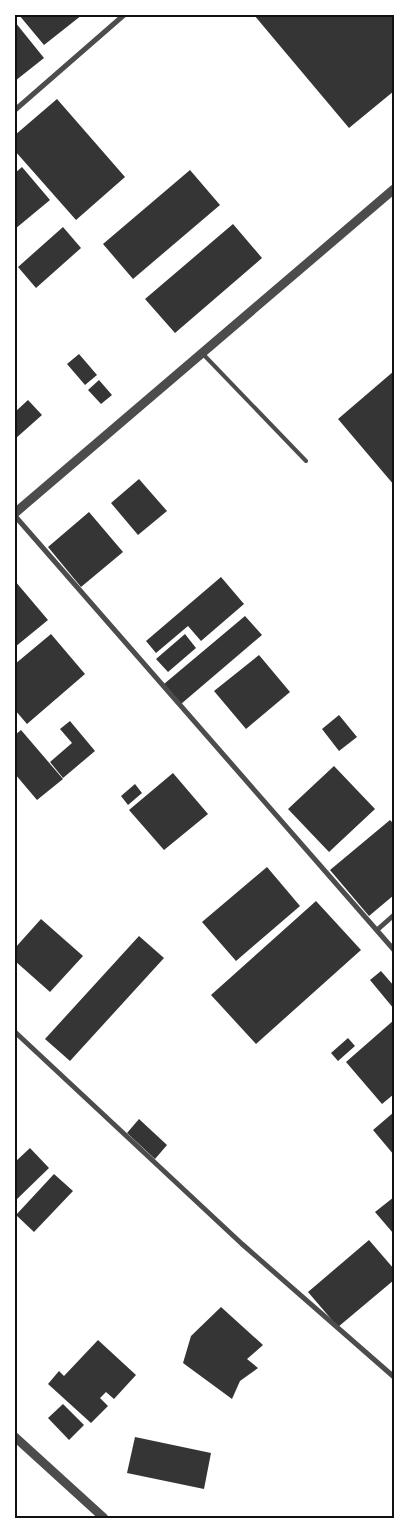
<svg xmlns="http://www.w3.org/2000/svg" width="409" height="1533" viewBox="0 0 409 1533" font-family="Overpass,sans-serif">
<rect width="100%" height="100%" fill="#fff"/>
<!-- building -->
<path fill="#353535" d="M19 15H82L44 45Z
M254 15H394V91L349 128Z
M15 22 44 58 15 81Z
M57 99 125 177 76 220 15 151V135Z
M22 167 50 200 15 229V173Z
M190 170 220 205 133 279 103 244Z
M233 224 262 258 175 333 145 299Z
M63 227 81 248 36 288 18 267Z
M79 354 97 375 85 385 67 364Z
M394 371V485L338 419Z
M99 380 112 395 101 404 88 390Z
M28 400 42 415 15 439V412Z
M139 479 167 511 138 535 111 503Z
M89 512 123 552 81 587 48 547Z
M221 577 244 604 201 641 188 626 156 653 146 641Z
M15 581 48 620 15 647Z
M245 616 262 635 181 704 164 684Z
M51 634 85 674 27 724 15 710V664Z
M185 634 196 648 168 672 156 659Z
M259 655 290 692 246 729 214 691Z
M339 715 357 737 339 751 322 729Z
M70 721 95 751 63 778 50 762 72 743 60 729Z
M21 730 63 779 37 800 15 774V735Z
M334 766 375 809 329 852 288 809Z
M173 773 208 814 164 850 129 810Z
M135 784 142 793 128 805 121 796Z
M390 820 394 824V895L369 916 330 870Z
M267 867 300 906 236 961 202 922Z
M316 901 361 950 256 1044 211 995Z
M41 919 83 956 50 992 15 961V948Z
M139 936 164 958 70 1061 45 1039Z
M381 971 394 986V1009L370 980Z
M394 1020V1094L382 1104 346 1062Z
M348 1038 355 1046 338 1061 331 1053Z
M394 1112V1155L373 1130Z
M139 1119 167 1145 155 1159 127 1133Z
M30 1148 49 1168 15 1201V1162Z
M54 1174 73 1191 34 1232 16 1215Z
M394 1197V1232L393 1233 375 1212Z
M369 1240 394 1269V1280L338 1327 308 1292Z
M221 1307 263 1345 247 1359 258 1368 240 1381 232 1399 183 1363 191 1336Z
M98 1340 136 1375 114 1399 106 1392 100 1398 108 1406 91 1423 48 1384 59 1371 64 1376Z
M63 1404 84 1425 69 1440 48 1418Z
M135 1437 211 1453 204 1489 127 1473Z"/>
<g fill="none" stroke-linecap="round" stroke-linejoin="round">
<!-- service -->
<path stroke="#4c4c4c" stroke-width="4" d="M202 353 306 461"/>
<!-- minor -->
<path stroke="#4c4c4c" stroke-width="5" d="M15 110 124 15
M15 516 394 950
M377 930 394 915
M15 1032 242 1244 394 1377"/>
<!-- tertiary -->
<path stroke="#4c4c4c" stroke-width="9" d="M15 513 394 189
M15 1437 104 1518"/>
</g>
<!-- border -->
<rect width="409" height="1533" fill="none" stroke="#ffffff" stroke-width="32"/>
<rect x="16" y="16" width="377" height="1501" fill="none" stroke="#111" stroke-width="2"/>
</svg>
